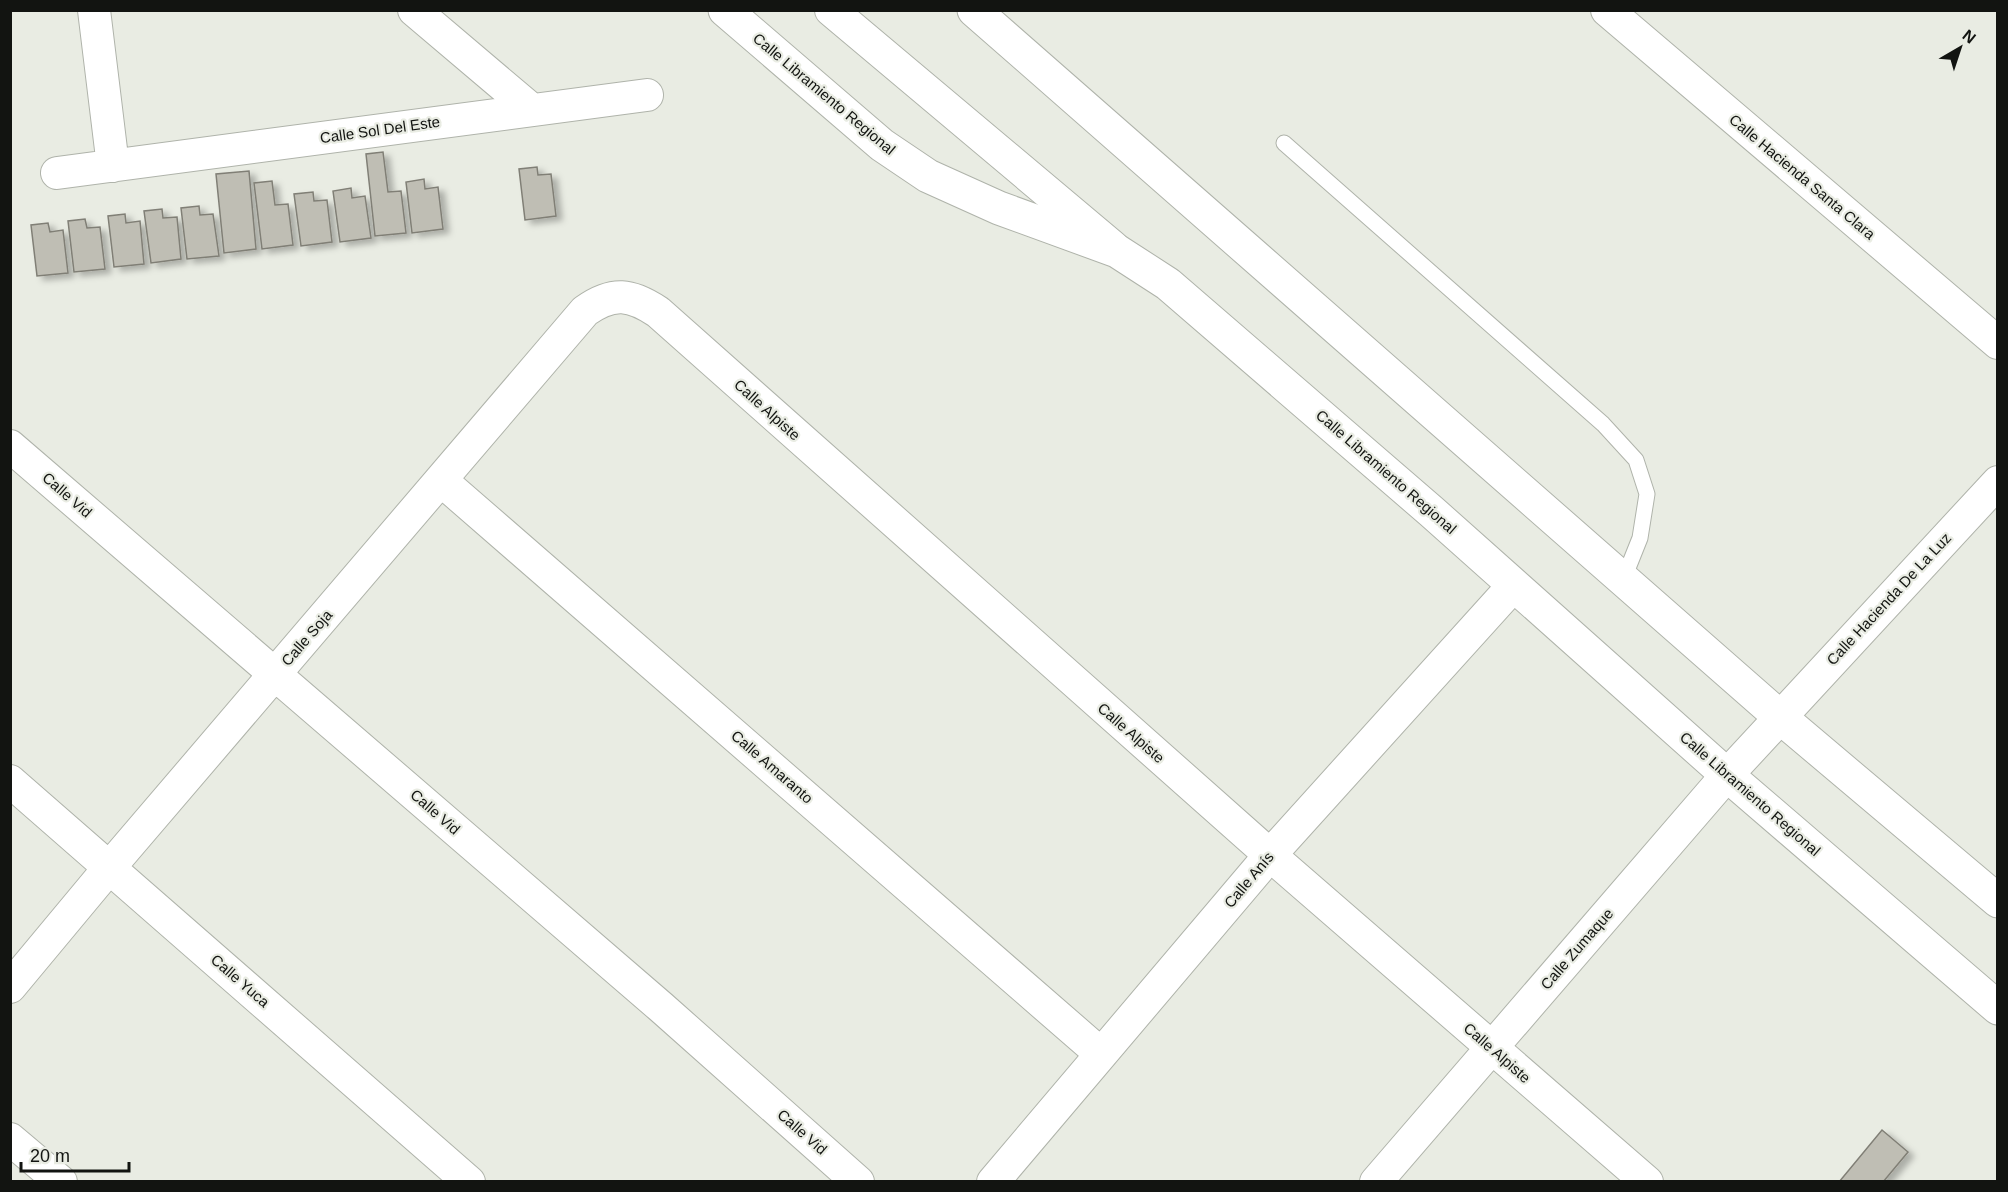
<svg xmlns="http://www.w3.org/2000/svg" width="2008" height="1192" viewBox="0 0 2008 1192" font-family="Arial,sans-serif">
<defs>
<filter id="shadow"><feDropShadow dx="6" dy="4" stdDeviation="3" flood-color="#0004"/></filter>
</defs>
<rect width="100%" height="100%" fill="#e9ece3"/>
<!-- building -->
<path fill="#bfbeb4" stroke="#807f76" stroke-width="1.5" filter="url(#shadow)" d="M383 152 388 192 401 191 406 233 375 236 366 154Z
M537 167 538 175 551 174 556 216 525 220 519 169Z
M249 171 256 249 224 253 216 174Z
M424 179 425 189 438 187 443 229 412 233 406 182Z
M272 181 275 205 288 204 293 245 262 249 254 183Z
M351 188 352 198 365 196 371 238 340 242 333 191Z
M313 192 314 201 327 200 332 242 301 246 294 194Z
M199 206 200 215 213 214 219 256 187 259 181 208Z
M162 209 163 218 177 217 181 259 151 263 144 211Z
M125 214 126 223 140 221 144 264 114 267 108 216Z
M85 219 87 228 100 227 105 269 74 272 68 221Z
M48 223 50 232 63 230 68 273 37 276 31 225Z
M1882 1130 1908 1152 1883 1182H1839Z"/>
<g fill="none" stroke-linecap="round" stroke-linejoin="round">
<!-- service casing -->
<g stroke="#afb3aa" stroke-width="17">
<path id="service" d="M1284 143 1603 424 1636 460 1647 494 1640 538 1624 578"/>
</g>
<!-- minor casing -->
<g stroke="#afb3aa" stroke-width="34">
<path id="minor" d="M94 10 113 166
M414 10 532 110
M831 10 1113 247
M1607 10 1998 343
M57 173 647 95
M10 446 661 1007 858 1182
M442 481 1101 1054
M10 781 469 1182
M10 987 109 868 585 311C613 291 631 294 658 312L1270 855 1647 1182
M10 1139 61 1182
M993 1182 1270 855 1514 585
M1376 1182 1727 775 1998 482"/>
</g>
<!-- tertiary casing -->
<g stroke="#afb3aa" stroke-width="35">
<path id="tertiary" d="M725 10 882 145 928 176 999 208 1117 251 1168 284 1432 512 1727 775 1998 1008
M974 10 1780 717 1998 901"/>
</g>
<!-- service -->
<use href="#service" stroke="#fff" stroke-width="15"/>
<!-- minor -->
<use href="#minor" stroke="#fff" stroke-width="32"/>
<!-- tertiary -->
<use href="#tertiary" stroke="#fff" stroke-width="33"/>
</g>
<g text-anchor="middle" stroke-width="4.5" stroke-linejoin="round" paint-order="stroke">
<!-- street labels -->
<g font-size="15" fill="#121411" stroke="#e9ece3">
<text transform="translate(824 94) rotate(40)" y="5">Calle Libramiento Regional</text>
<text transform="translate(380 130) rotate(-8)" y="5">Calle Sol Del Este</text>
<text transform="translate(1802 177) rotate(40)" y="5">Calle Hacienda Santa Clara</text>
<text transform="translate(767 410) rotate(42)" y="5">Calle Alpiste</text>
<text transform="translate(1386 472) rotate(41)" y="5">Calle Libramiento Regional</text>
<text transform="translate(67 495) rotate(41)" y="5">Calle Vid</text>
<text transform="translate(1889 599) rotate(-47)" y="5">Calle Hacienda De La Luz</text>
<text transform="translate(307 638) rotate(-49)" y="5">Calle Soja</text>
<text transform="translate(1131 733) rotate(41)" y="5">Calle Alpiste</text>
<text transform="translate(772 767) rotate(41)" y="5">Calle Amaranto</text>
<text transform="translate(1750 794) rotate(41)" y="5">Calle Libramiento Regional</text>
<text transform="translate(435 812) rotate(41)" y="5">Calle Vid</text>
<text transform="translate(1249 880) rotate(-50)" y="5">Calle Anís</text>
<text transform="translate(1577 949) rotate(-49)" y="5">Calle Zumaque</text>
<text transform="translate(240 981) rotate(41)" y="5">Calle Yuca</text>
<text transform="translate(1497 1053) rotate(41)" y="5">Calle Alpiste</text>
<text transform="translate(802 1132) rotate(41)" y="5">Calle Vid</text>
</g>
</g>
<!-- border -->
<rect width="2008" height="1192" fill="none" stroke="#121411" stroke-width="24"/>
<!-- north arrow -->
<g transform="translate(1960 48) rotate(39)" stroke="#e9ece3" stroke-width="4.5" paint-order="stroke">
<path d="M0-4.5L10 22L0 15L-10 22Z" fill="#121411"/>
<text y="-9" font-size="16" font-weight="bold" text-anchor="middle" fill="#121411">N</text>
</g>
<!-- scale -->
<path d="M21 1162v9h108v-9" fill="none" stroke="#121411" stroke-width="3"/>
<text x="30" y="1162" font-size="18" fill="#121411" stroke="#e9ece3" stroke-width="4.5" paint-order="stroke">20 m</text>
</svg>
